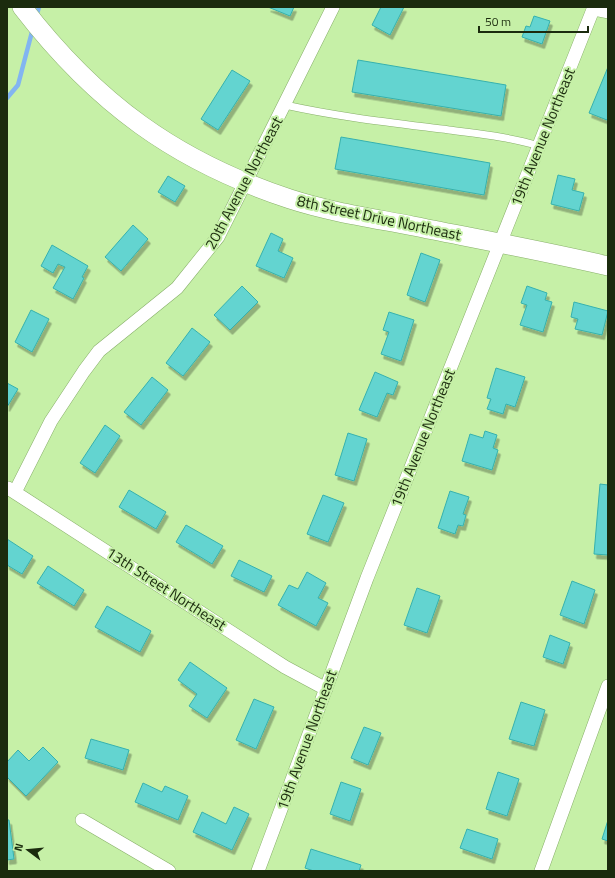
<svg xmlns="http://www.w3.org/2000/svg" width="615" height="878" viewBox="0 0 615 878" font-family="'Titillium Web',sans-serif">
<defs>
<filter id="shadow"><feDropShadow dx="2.5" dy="4.5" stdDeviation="0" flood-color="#0004"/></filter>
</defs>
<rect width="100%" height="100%" fill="#c6f0a7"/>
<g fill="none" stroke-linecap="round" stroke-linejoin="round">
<!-- stream -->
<path stroke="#82b5f1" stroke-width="4.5" d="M36 17 39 7
M7 98 18 85 33 28"/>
</g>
<!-- building -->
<path fill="#64d4d0" stroke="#35b1ae" filter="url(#shadow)" d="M268 7H294L290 16Z
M381 7H404L390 35 372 25Z
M534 16 550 21 542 44 522 37 526 26 530 27Z
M358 60 506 85 501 116 352 92Z
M608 67V117L607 120 589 113Z
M232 70 250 81 218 130 201 119Z
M341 137 490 163 484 195 335 169Z
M558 175 575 179 572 190 584 193 579 211 551 204Z
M168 176 185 186 175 202 158 192Z
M133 225 148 239 121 271 105 257Z
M271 233 283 239 278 251 293 258 284 278 256 266Z
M52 245 88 266 82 277 84 278 73 299 53 288 65 267 58 264 53 273 41 266Z
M421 253 440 260 425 302 407 295Z
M242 286 258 302 230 330 214 315Z
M527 286 547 293 545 300 552 302 543 332 520 325 527 305 521 303Z
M574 302 608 311 602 335 575 329 578 319 571 317Z
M31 310 49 319 32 352 15 342Z
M389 312 414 320 401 361 381 354 389 332 383 330Z
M192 328 210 342 183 376 166 363Z
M496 368 525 377 515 407 506 404 503 414 487 409 491 399 487 398Z
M375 372 398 382 393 395 387 393 377 417 359 410Z
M152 377 168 390 141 425 124 412Z
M7 383 18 389 7 407Z
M105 425 120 436 95 473 80 463Z
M485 431 497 435 493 448 498 450 492 470 462 461 470 434 483 438Z
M348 433 367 439 354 481 335 475Z
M600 484 608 485V555L594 554Z
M129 490 166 512 156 529 119 507Z
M450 491 469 497 463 514 466 515 463 526 458 525 455 534 438 528Z
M323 495 344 503 328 542 307 534Z
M186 525 223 546 212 564 176 542Z
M7 539 33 556 22 574 7 565Z
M239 560 272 576 264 592 231 576Z
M48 566 84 590 74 606 37 583Z
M307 572 326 583 318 598 328 603 316 626 278 605 289 585 298 589Z
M572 581 595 590 584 624 560 615Z
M417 588 440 596 427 633 404 625Z
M107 606 151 631 140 652 95 627Z
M550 635 570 643 563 664 543 657Z
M190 662 227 688 207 718 189 706 197 694 178 680Z
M254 699 274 707 256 749 236 740Z
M521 702 545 710 534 746 509 739Z
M364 727 381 733 368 765 351 758Z
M91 739 129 750 123 770 85 758Z
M43 747 58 762 26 796 7 777V762L18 750 29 761Z
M498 772 519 779 507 816 486 809Z
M341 782 361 789 350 821 330 814Z
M143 783 162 792 165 786 188 796 178 820 135 802Z
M234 807 249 814 232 850 193 832 202 812 226 824Z
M7 820H9L14 859 7 860Z
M608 820V841L602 839Z
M467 829 498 839 492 859 460 848Z
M311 849 361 865 359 871H314L305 868Z"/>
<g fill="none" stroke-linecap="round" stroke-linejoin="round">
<!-- service casing -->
<g stroke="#87af69" stroke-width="8">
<path id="service" d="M285 105C339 117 394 123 449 130 479 134 510 137 539 146"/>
</g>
<!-- minor casing -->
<g stroke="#87af69" stroke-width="14">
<path id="minor" d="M593 9 608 12
M8 488 285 667 326 689
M15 492 51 421 84 371 99 351 177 288 218 237 333 7
M82 820 169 871
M258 871 367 578 594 7
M541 871 608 686"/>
</g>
<!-- secondary casing -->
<g stroke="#87af69" stroke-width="20">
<path id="secondary" d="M22 7C96 103 175 161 290 199 330 212 372 218 413 226 478 239 543 251 608 266"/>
</g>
<!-- service -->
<use href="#service" stroke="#fff" stroke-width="7"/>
<!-- minor -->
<use href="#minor" stroke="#fff" stroke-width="13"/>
<!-- secondary -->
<use href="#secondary" stroke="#fff" stroke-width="19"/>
</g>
<g text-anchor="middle" stroke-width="4" stroke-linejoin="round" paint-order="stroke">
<!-- street labels -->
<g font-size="15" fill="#1b2b0e" stroke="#c6f0a7">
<text transform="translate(543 137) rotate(-68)" y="5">19th Avenue Northeast</text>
<text transform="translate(244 183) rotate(-62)" y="5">20th Avenue Northeast</text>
<text transform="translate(379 218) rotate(12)" y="5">8th Street Drive Northeast</text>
<text transform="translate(423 438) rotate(-68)" y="5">19th Avenue Northeast</text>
<text transform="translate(166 589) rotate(33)" y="5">13th Street Northeast</text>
<text transform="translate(307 740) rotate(-70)" y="5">19th Avenue Northeast</text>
</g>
</g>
<!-- border -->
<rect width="615" height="878" fill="none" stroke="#1b2b0e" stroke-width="16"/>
<!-- north arrow -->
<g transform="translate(28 850) rotate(286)" stroke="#c6f0a7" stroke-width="3" paint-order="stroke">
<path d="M0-3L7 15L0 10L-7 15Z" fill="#1b2b0e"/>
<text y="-6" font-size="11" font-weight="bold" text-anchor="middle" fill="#1b2b0e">N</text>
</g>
<!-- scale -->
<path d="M479 26v6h109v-6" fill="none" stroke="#1b2b0e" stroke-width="2"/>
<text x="485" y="26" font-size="12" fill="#1b2b0e" stroke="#c6f0a7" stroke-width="3" paint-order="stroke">50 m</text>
</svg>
